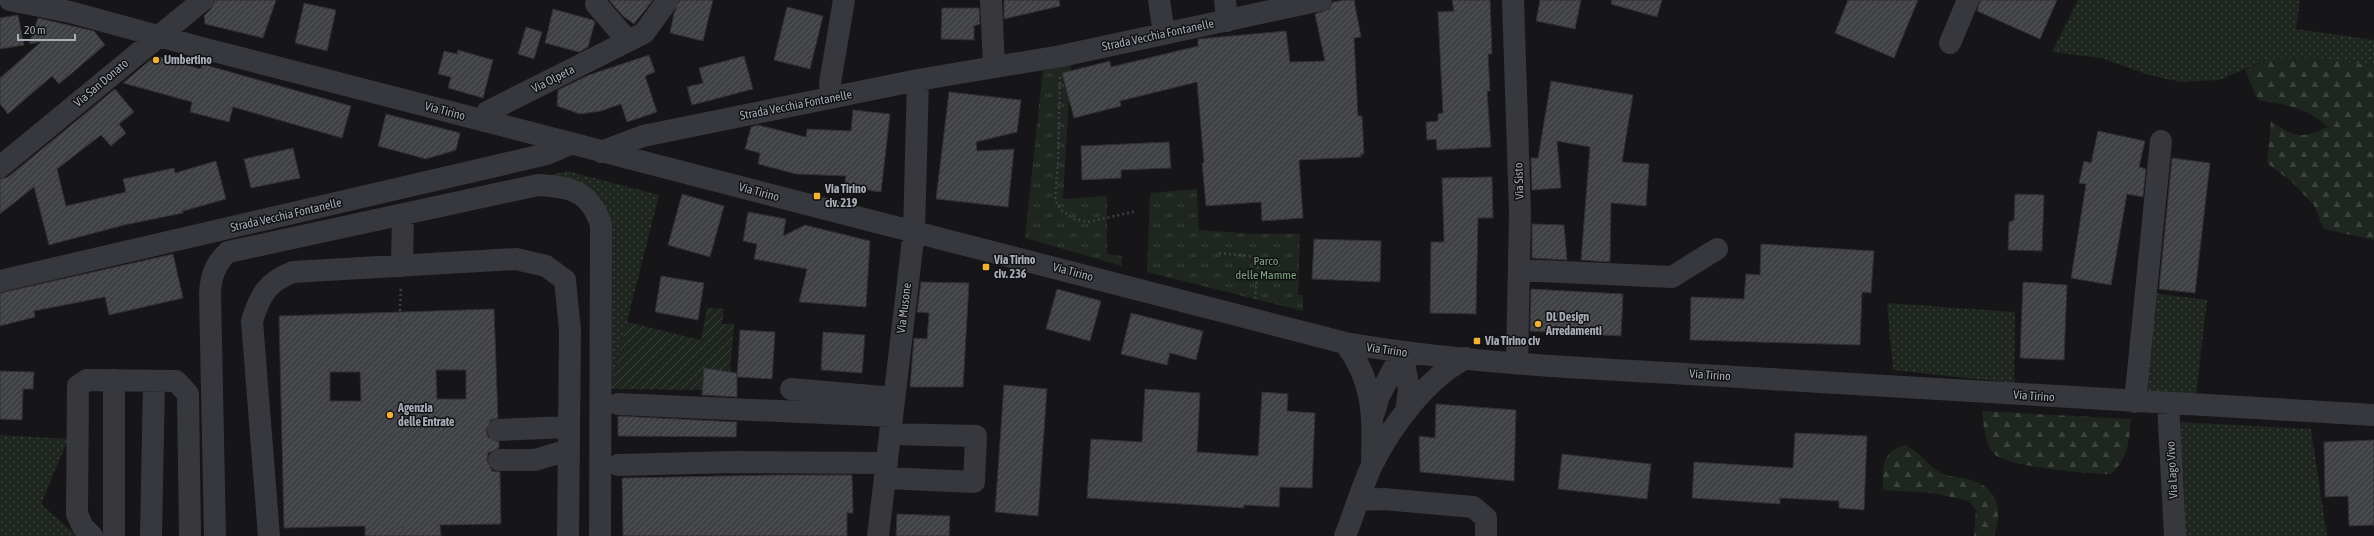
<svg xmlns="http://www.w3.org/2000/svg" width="2374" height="536" viewBox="0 0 2374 536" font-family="'Asap Condensed',sans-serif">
<defs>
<pattern id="grass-dots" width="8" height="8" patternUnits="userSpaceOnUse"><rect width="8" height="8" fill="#1e261f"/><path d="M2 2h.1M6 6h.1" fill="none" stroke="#3c433d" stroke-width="1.8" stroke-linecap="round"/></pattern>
<pattern id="forest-firs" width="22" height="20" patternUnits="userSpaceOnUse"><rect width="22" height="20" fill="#1e261f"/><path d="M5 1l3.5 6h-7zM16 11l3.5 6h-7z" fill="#3c433d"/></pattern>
<pattern id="park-tufts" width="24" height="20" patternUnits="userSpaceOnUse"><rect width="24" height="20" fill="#1e261f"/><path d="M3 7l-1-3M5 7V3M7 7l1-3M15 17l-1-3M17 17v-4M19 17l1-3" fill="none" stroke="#3c433d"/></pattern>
<pattern id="garden-furrows" width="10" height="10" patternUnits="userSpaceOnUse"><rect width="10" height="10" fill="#1e261f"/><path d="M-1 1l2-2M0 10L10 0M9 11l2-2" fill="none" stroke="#3c433d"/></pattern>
<pattern id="building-hatch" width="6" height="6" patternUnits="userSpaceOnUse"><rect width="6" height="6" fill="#404145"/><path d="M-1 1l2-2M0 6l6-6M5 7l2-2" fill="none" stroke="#595a5e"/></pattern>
</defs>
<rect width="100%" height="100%" fill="#161618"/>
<!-- grass -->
<path fill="url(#grass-dots)" d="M2078 0H2300L2296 29 2374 40V65L2315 58 2268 59 2219 80 2181 82 2149 75 2101 58 2052 52Z
M567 171 659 195 610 389 604 265 577 185 551 175Z
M2153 293 2207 300 2196 395 2146 392Z
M1887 303 2015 312 2014 383 1893 370Z
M2179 422 2311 429 2327 536H2183Z
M0 435 68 439 41 504 77 536H0Z"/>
<!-- forest -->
<path fill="url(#forest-firs)" d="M2315 58 2374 65V240L2324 229 2314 205 2291 181 2267 163 2271 121C2295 138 2300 139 2328 127 2308 108 2284 104 2258 100L2245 70 2268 59Z
M1982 411 2131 419C2129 441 2128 459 2111 474 2091 474 2004 467 1993 453 1984 440 1984 426 1982 411Z
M1905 445C1919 451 1928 466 1941 473 1949 477 1960 477 1968 479 1998 486 2003 510 1994 536H1974L1976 510 1969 501 1933 493 1883 490C1883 468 1881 451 1905 445Z"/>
<!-- park -->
<path fill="url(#park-tufts)" d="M1071 62 1063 199 1107 196V254L1122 256V266L1025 238 1043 68Z
M1197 189 1199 230 1253 234H1300L1298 295H1303V311L1147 272 1150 193Z"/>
<!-- garden -->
<path fill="url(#garden-furrows)" d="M707 308 724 309 722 324H734L730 372 704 368 702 390 610 389 627 322 701 340Z"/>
<!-- building -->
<path fill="url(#building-hatch)" stroke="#303034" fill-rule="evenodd" d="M215 0H276L263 38 205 24 204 16 211 9Z
M609 0H653L634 24 623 16Z
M680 0H713L703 41 670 33 674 13Z
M1004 0H1059L1060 6 1004 19Z
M1345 0H1354L1361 37 1354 38 1358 116H1362L1364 154H1361V157L1299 160 1303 218 1262 221 1261 202 1206 206 1202 163H1204L1197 82 1120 101 1121 106 1074 118 1062 73 1110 61 1111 67 1198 46V39L1286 31 1290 62 1325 61 1315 14 1329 9 1333 2Z
M1452 0H1490L1492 54H1488L1490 91H1487L1491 147 1437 150 1436 139 1427 140 1426 122 1438 121V114L1443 113 1438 12 1454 11Z
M1540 0H1581L1575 29 1536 21Z
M1612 0H1662L1657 17 1611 4Z
M1848 0H1918L1894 58 1835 33Z
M1980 0H2057L2040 39 1977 11Z
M304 3 336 10 327 51 295 43Z
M787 7 823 16 810 69 774 60Z
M942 8H979L980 24 974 26V40L941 39Z
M553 9 593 20 595 22 588 47 579 52 545 43Z
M18 15 24 45 0 49V18Z
M38 18 94 31 105 45 59 84 52 76 8 114 0 104V78L41 42 29 44Z
M526 27 542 32 534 59 518 54Z
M458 50 493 60 483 98 448 88 451 77 438 74 444 51 457 54Z
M649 55 655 72 645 76 657 112 627 122 621 104 601 111 580 114 557 106 558 90 589 75Z
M155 56 201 69 202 64 351 106 342 138 233 107 229 122 190 112 192 102 123 83Z
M744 56 753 89 692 105 687 87 703 83 699 68Z
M1551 81 1633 95 1622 162 1649 164 1646 206 1611 203 1610 262 1581 260 1590 147 1557 141 1561 188 1532 190 1531 158H1538Z
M115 89 134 112 119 124 126 133 111 146 101 135 57 169 66 206 126 192 123 179 174 168 175 173 216 161 226 199 183 211V213L124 225 49 245 34 187 0 214V179L8 177Z
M949 92 1021 100 1017 132 976 142 977 151 1014 149 1008 207 936 199Z
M853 110 890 114 881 192 844 187 846 176 796 174 758 164 760 153 745 149 751 127 758 125 806 137 807 129 851 131Z
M386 114 460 133 456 150 426 159 378 146Z
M2098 131 2145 141 2139 167 2146 169 2143 197 2127 194 2111 285 2071 278 2086 184 2079 183 2084 161 2091 163Z
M1169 142 1171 168 1121 170V178L1082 180 1081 146Z
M293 148 300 178 251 188 244 159Z
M2172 158 2210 163 2195 293 2159 289Z
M1492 177 1493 218H1478L1476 314 1430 313 1431 242H1444L1442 178Z
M682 194 724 206 710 257 668 245Z
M2015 194 2044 195 2042 251 2008 250 2009 222 2014 220Z
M748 212 786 219 783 236 805 225 870 241 866 307 799 302 807 269 754 259 757 244 743 241Z
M1532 224 1564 225 1567 260 1532 258Z
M1314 239 1381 241 1380 282 1312 279Z
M1761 244 1874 251 1871 293 1862 292 1860 345 1690 340 1691 297 1744 299 1746 274 1760 275Z
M173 254 183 298 109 315 105 297 34 311 35 317 0 326V293Z
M661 276 704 283 698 320 655 312Z
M921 282 969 283 963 387H910L914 338 927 339 929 313 917 312Z
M2023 282 2067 285 2064 360 2020 358Z
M1057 289 1101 301 1090 341 1046 329Z
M1531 289 1623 294 1621 336 1530 331Z
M494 309 498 418 491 420 486 430 488 437 499 442V448L488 453 487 460 492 471 500 472 501 524 440 525 441 536H365V526L284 528 279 316ZM436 370H466V399H437ZM330 372H360L361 401H330Z
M1131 313 1203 331 1196 360 1170 353 1167 365 1121 354Z
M740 330 775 332 772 379 737 377Z
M823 332 865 335 862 373 821 370Z
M704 368 737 373V397L702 395Z
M0 371 34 372 33 389H23L22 420 0 419Z
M1004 385 1047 389 1038 516 995 512Z
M1145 389 1200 393 1197 452 1258 456 1262 392 1288 394 1287 411 1315 413 1312 488 1280 487 1279 507 1244 505V508L1087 498 1091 439 1142 442Z
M1436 404 1516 410 1514 481 1420 472 1419 436 1435 438Z
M618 416 737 422 736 437 618 436Z
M1795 433 1867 436 1864 510 1839 508V501L1780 498V504L1692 498 1694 462 1793 468Z
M2374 440V525L2349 526 2348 496 2325 497 2324 442Z
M1562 454 1651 464 1647 499 1558 489Z
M776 475H852L853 513H847V536H623L622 478Z
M897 514 950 516 949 536H896Z"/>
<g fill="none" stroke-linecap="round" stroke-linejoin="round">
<!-- path -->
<path stroke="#3d3f44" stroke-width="2.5" stroke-dasharray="2 3" stroke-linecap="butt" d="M1060 77 1058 162 1055 200 1061 210 1074 219 1088 222 1137 211
M1219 253 1259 257 1255 299
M399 331 401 286
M402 526 403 536"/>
<!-- minor -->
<path stroke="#37383d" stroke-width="22" d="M10 0 70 12 206 49 1345 343C1479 366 1617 369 1753 378 1960 391 2167 404 2374 415
M991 0 994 67
M1159 0 1164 34
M1225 0 1227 21
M1513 0 1520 213 1517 363
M596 4 628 41
M1950 43 1968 0
M832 97 830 83 844 0
M484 121 487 112 644 33 668 0
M601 152 643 136 918 80 1061 56 1321 0
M0 167 203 0
M402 266 403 214
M1519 270 1672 277 1717 249
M0 281 547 154 570 144
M1345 343C1375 384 1373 416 1372 465
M1402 353 1409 389 1406 412
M791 389 894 398
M2135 402 2161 141
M618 404 892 416
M2168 404 2175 536
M1374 413 1379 396 1402 353
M498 430 568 427
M499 460H535L568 450
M618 465 735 462 887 463
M885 478 974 482 976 436 890 434
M1360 500 1383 499 1473 507 1486 518V536
M92 536 83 527 77 514 78 386 87 380 176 381 188 394 190 536
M114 536V380
M151 536 154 381
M215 536 210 293C211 276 215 264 228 252L538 185C572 187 590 191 601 225L600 536
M269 536 252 321C260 295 267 282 293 272L516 259 546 266 565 280 570 331 568 536
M878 536 914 231 918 80
M1345 536C1354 514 1362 486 1372 465 1392 425 1426 379 1466 358"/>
</g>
<!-- markers -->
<g fill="#f2b134" stroke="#111113" stroke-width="1.5">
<circle cx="156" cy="60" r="4"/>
<rect x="813" y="192" width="8" height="8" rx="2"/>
<rect x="982" y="263" width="8" height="8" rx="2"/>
<circle cx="1538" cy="324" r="4"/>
<rect x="1473" y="337" width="8" height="8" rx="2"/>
<circle cx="390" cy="415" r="4"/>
</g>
<g text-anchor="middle" stroke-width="3" stroke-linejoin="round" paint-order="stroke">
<!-- street labels -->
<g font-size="12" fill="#a8adb8" stroke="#111113">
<text transform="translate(1158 35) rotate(-12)" y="4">Strada Vecchia Fontanelle</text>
<text transform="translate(553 79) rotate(-27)" y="4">Via Olpeta</text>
<text transform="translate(101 83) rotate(-40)" y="4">Via San Donato</text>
<text transform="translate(796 105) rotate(-11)" y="4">Strada Vecchia Fontanelle</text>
<text transform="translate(445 111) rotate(15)" y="4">Via Tirino</text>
<text transform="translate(1519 181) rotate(-92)" y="4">Via Sisto</text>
<text transform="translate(759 192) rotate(15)" y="4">Via Tirino</text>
<text transform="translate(286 215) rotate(-13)" y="4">Strada Vecchia Fontanelle</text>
<text transform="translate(1073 272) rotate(15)" y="4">Via Tirino</text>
<text transform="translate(904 308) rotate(-83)" y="4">Via Musone</text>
<text transform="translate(1387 350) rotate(8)" y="4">Via Tirino</text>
<text transform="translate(1710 375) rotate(4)" y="4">Via Tirino</text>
<text transform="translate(2034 396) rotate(4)" y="4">Via Tirino</text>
<text transform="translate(2172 470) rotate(-93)" y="4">Via Lago Vivo</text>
</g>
<!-- poi labels -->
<g font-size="12" font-weight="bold" fill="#a8adb8" stroke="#111113" text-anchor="start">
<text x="164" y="64">Umbertino</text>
<text x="825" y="193">Via Tirino<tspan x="825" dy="14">civ. 219</tspan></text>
<text x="994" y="264">Via Tirino<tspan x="994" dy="14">civ. 236</tspan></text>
<text x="1546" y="321">DL Design<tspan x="1546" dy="14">Arredamenti</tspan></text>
<text x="1485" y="345">Via Tirino civ</text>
<text x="398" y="412">Agenzia<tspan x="398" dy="14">delle Entrate</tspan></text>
</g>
<!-- park labels -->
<g font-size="12" fill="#7fa381" stroke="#111113">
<text x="1266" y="265">Parco<tspan x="1266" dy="14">delle Mamme</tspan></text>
</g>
</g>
<!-- scale -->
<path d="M18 34v6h57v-6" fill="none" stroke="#a8adb8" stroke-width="2"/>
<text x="24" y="34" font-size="12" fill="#a8adb8" stroke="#111113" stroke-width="3" paint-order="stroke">20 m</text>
</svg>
